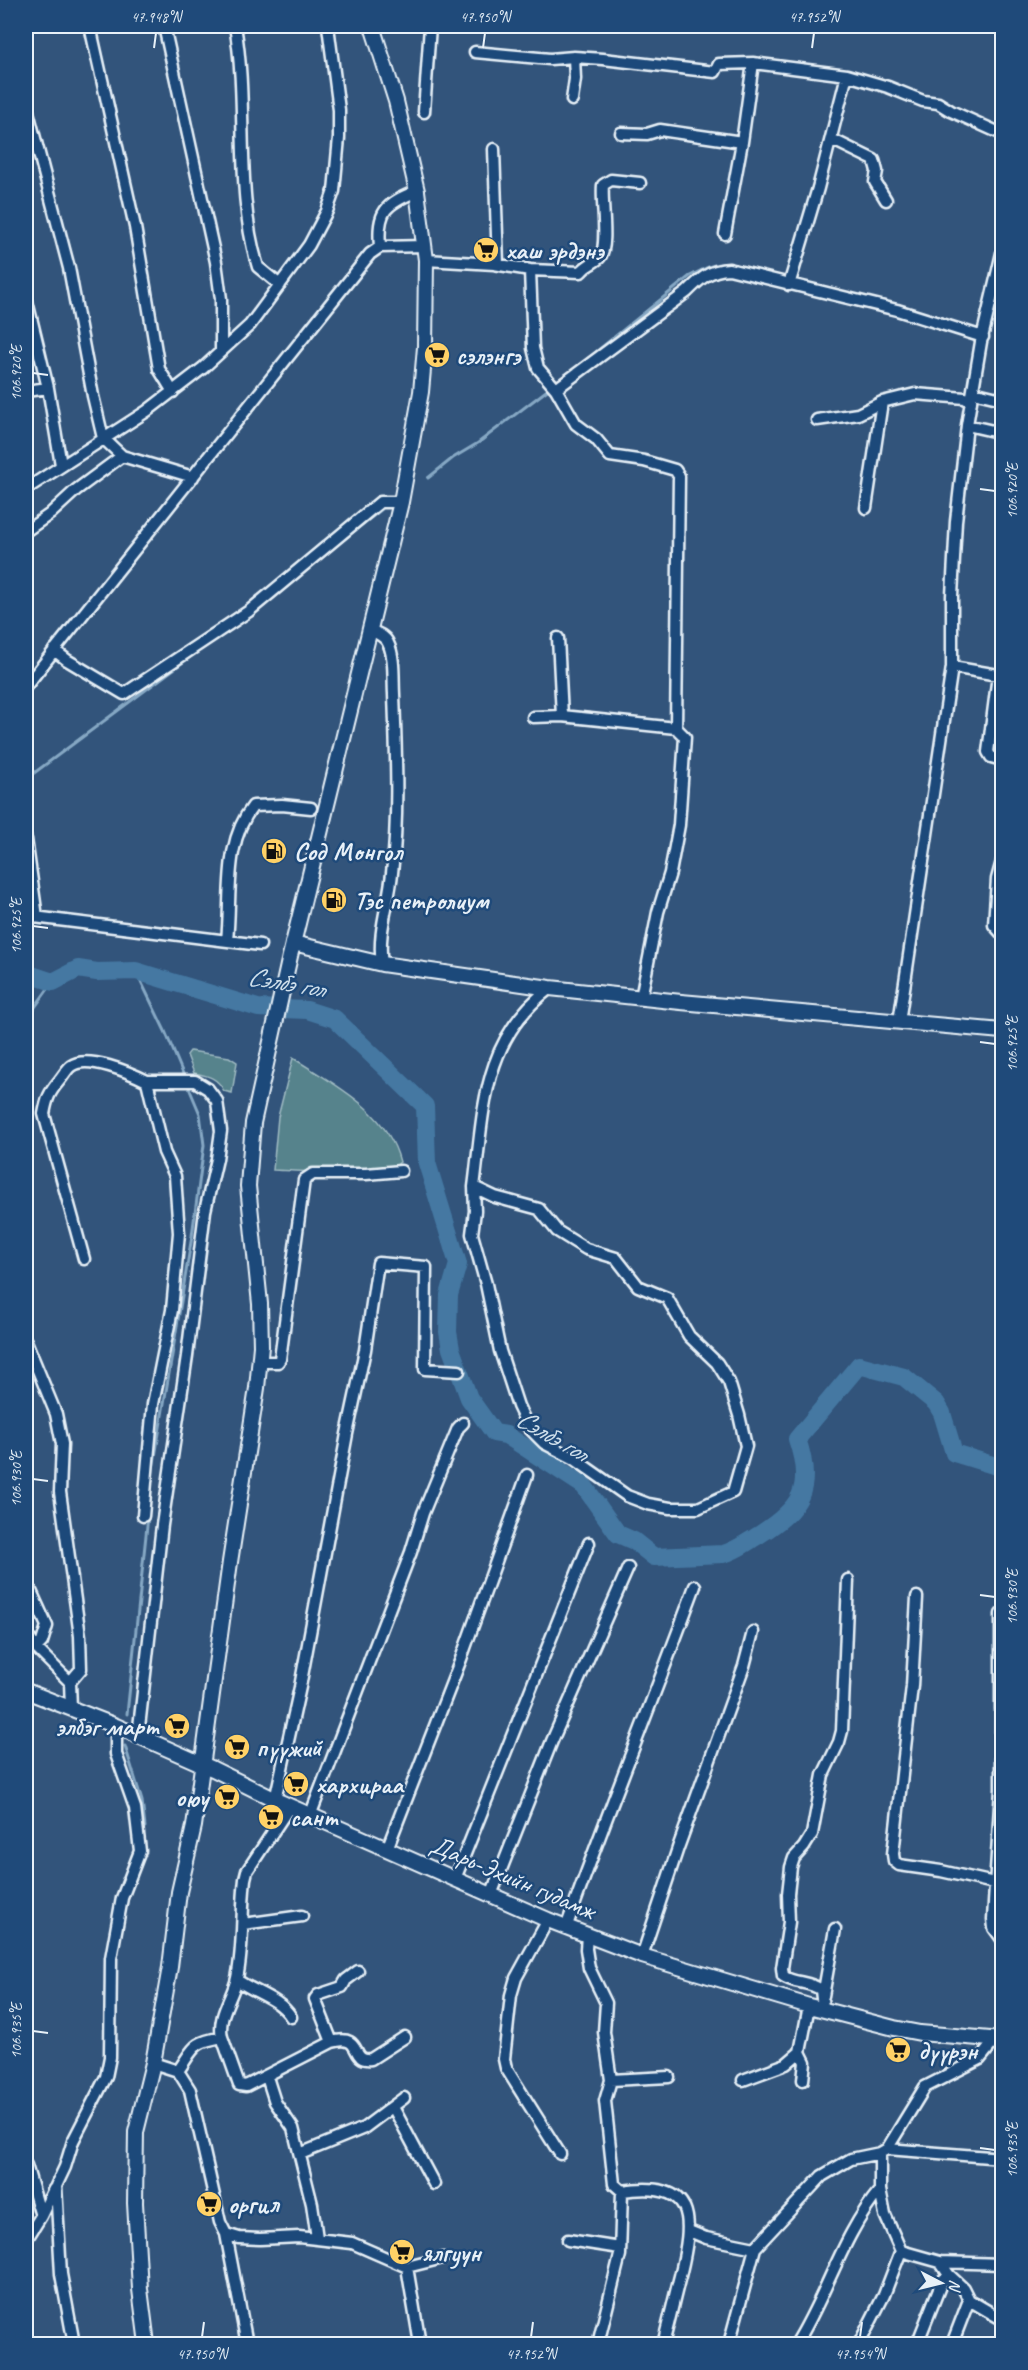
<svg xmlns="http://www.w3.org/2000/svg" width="1028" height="2370" viewBox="0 0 1028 2370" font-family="Caveat,sans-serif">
<rect width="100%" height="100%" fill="#32547b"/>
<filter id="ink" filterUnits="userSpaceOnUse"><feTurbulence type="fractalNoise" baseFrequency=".0167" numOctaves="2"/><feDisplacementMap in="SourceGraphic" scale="12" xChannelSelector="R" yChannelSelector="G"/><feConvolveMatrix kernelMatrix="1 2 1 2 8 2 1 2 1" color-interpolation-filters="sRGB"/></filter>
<g filter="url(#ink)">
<!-- green -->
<path fill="#56838c" stroke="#9fbac2" stroke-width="1.5" d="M190 1051 229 1057 237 1062 232 1093 224 1091C217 1077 208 1076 194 1073L187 1055Z
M293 1058C335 1085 387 1110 400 1162 386 1178 298 1171 273 1170L278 1117Z"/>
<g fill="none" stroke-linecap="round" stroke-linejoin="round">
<!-- stream -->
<path stroke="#86a8c4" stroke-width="3" d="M576 368 690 276C703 270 715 261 730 265
M428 478 453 458 478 443 550 388
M315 562 382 509
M26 779 198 651
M26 1025 35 1007 53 982
M127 1714 153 1469 192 1236 204 1145 200 1114 165 1031 136 971
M125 1746 142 1801 145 1827"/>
<!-- river -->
<path stroke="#4478a2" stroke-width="18" d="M26 973 53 982 78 969 97 972 136 971 258 1008 307 1010 335 1019 425 1106 427 1163 458 1264 449 1295 448 1332 451 1349 469 1398 494 1433 506 1435 584 1486 618 1534 634 1541 654 1557 723 1554C736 1551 747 1542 759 1535 801 1508 814 1489 797 1439L859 1365 904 1377 936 1403 942 1413 954 1453 996 1466 1002 1465"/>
<!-- street casing -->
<g stroke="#e8f1f8" stroke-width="15">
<path id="street" d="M90 26 135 227 159 369 173 392
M164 26 216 262 221 299V350
M235 26C249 105 234 189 258 267L280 285
M475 52 550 59 574 57 603 59 715 72 719 64 753 63 847 75 888 87 923 101 938 103 951 111 1002 134
M572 100 575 79 574 57
M26 104 69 268 93 396 103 438 122 456 193 477
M424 112 430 26
M621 133 647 134 660 130 742 142
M831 139 874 160 877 171 875 182 886 200
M494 149 498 264
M725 234 742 142 753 63
M380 247C377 211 385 204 417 191
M426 260 494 264 530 270 581 272C587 264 595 263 600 257 609 245 601 202 603 185L611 180 640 183
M530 270 533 348 538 368 556 389 576 424 596 439 610 456 644 461 675 470 679 476 676 728
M789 285 818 188 847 75
M26 297 48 388 61 465
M556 389 687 292C700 279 709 270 729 269L897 310 983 337
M26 391 48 388
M973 392 1002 399
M817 420 858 414 882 402 915 394 965 398 971 402
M967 425 1002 433
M26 489 147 411 203 368 250 325 309 245 327 211 334 191 339 138V110L328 26
M866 508 882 402
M26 531 50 514 76 490 122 456
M370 630C377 633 385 636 388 643 395 657 393 678 394 694 396 753 399 814 392 873 389 904 377 933 382 964
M558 638 562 716
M54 650 67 660 124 694 249 611 380 502H401
M952 667 998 675 988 752 991 757 1002 760
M26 686 370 254 380 247 425 246
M533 717 562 716 676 728 685 737 679 825 670 873 658 912 641 998
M26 839 37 917
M1002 861 997 879 994 925 1002 934
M26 916 260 945
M227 940C232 896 223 843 253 806L282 805 311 808
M899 1022 952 667V596L956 521 967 425 981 342 1002 253
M474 1187 475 1211 472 1234 486 1284 500 1351 518 1406 528 1427 544 1443 573 1458 627 1496 648 1504 670 1508H698L733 1492 746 1446 739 1415 729 1382 717 1363 689 1336 667 1298 638 1286 616 1258 586 1249 557 1231 539 1209 495 1197 474 1187C484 1110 482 1040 550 988
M84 1259 44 1114C47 1098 49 1093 59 1081 63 1076 67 1069 71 1066 87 1054 131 1073 147 1081L164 1152 175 1176 179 1233 172 1310 153 1404 143 1516
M26 1341 56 1414 62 1444 60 1492 80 1636 81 1669 70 1682 71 1708
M260 1362H278L280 1359 304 1180 313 1174H366L401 1171
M26 1580 47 1626 42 1642 36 1648
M917 1597 912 1686 893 1854 894 1861 899 1865 941 1871 994 1883
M1001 1614V1789L993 1919 994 1928 1002 1939
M26 1634 36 1648 70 1682
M138 1736 162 1525 187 1356 205 1211 217 1159 221 1131 217 1101 208 1089 195 1081H147
M275 1800 300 1687 347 1434 365 1350 378 1263 426 1267 425 1369 459 1371
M310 1816 411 1552 423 1513 458 1428 463 1423
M387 1849 461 1659 527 1475
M455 1879 589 1543
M491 1895 552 1741 628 1568
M548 1920 516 1978 511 1995 504 2059 506 2068 560 2154
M243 1924 302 1916
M566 1928C607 1813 653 1700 695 1586
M587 1935 586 1949 589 1968 606 2003 604 2032 611 2080 605 2101 614 2184 622 2191C697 2180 694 2218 680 2276 674 2299 669 2322 663 2344
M642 1956 678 1848 744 1666 753 1632
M237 1980C255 1993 279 1998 291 2017
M823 1996 835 1929
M823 2008 821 1990C810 1981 794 1984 783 1976L782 1968 789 1922 788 1894 791 1867 794 1858 804 1847 812 1834 823 1775 839 1742 842 1731 848 1580
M222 2037C217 2016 233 1997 237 1978 244 1946 241 1912 245 1879L247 1871 290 1806
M332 2042 315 1999 318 1995 342 1987 346 1980 358 1971
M153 2063 178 2071 190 2090 220 2222 226 2234 239 2238 260 2239 299 2237 352 2243 407 2267 420 2344
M178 2071C195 2047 191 2043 222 2037L239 2085 246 2086 332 2042C364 2033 349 2062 371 2059L405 2037
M267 2077 275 2102 293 2128 312 2204 317 2238
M611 2080 669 2077
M743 2080 786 2064 800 2052
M803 2080 805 2062 800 2052 809 2006
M393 2107 434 2184
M887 2149 1002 2158
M880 2153V2190L885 2215 901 2251 940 2262 949 2275 963 2288 969 2300 998 2317
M300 2154 364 2128 404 2098
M26 2165 41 2216
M689 2231 706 2238 755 2248
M226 2234 247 2344
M26 2240 41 2216 54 2189
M568 2240 620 2248
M940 2262 1002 2264
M407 2267 443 2258
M74 2344 61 2274 56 2186 65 2167 73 2141 106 2077 110 2057 111 1958 122 1898 140 1851 135 1808 116 1754V1726
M598 2344 620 2255 622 2191
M729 2344 755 2248 822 2176 851 2159 880 2153 887 2149 925 2087 980 2059 996 2039
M796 2344C827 2295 842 2235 880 2190
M859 2344 884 2295 901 2251
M917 2344 942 2281 949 2275
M952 2344 969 2300"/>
</g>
<!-- secondary casing -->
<g stroke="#e8f1f8" stroke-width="18">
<path id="secondary" d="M293 943 382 964 550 988 681 1002 1002 1031
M26 1691 116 1726 213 1769 280 1802 548 1920 642 1956 809 2006 894 2028 920 2033 1002 2040
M147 2344 140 2289 135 2203 136 2132 153 2063 170 1967 179 1892 194 1826 230 1562 257 1388 261 1346 260 1304 248 1186 253 1123 290 956 401 502 421 392 425 347 426 260 417 191 396 101 372 26"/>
</g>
<!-- street -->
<use href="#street" stroke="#1f4a7a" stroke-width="10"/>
<!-- secondary -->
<use href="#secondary" stroke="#1f4a7a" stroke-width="14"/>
</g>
</g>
<!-- ticks -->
<path fill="none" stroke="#e8f1f8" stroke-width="2" d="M154 48 156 33M483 48 485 33M812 48 814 33M33 373 48 375M980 489 995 491M33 926 48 928M980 1042 995 1044M33 1479 48 1481M980 1595 995 1597M33 2031 48 2033M980 2148 995 2150M202 2337 204 2322M531 2337 533 2322M860 2337 862 2322"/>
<!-- icons -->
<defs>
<g id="supermarket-disc" transform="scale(1.35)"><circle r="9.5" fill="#ffd166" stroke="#1f4a7a"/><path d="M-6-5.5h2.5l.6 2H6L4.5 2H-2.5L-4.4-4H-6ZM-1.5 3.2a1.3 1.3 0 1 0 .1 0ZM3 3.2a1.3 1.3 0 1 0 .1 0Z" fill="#111"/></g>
<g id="fuel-disc" transform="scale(1.35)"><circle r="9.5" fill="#ffd166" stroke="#1f4a7a"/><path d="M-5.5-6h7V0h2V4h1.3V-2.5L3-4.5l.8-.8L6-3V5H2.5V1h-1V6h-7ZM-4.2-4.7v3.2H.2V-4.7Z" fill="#111"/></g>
</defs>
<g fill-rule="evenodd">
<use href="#supermarket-disc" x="486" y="250"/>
<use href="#supermarket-disc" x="437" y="355"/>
<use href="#fuel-disc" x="274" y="851"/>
<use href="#fuel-disc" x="334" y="900"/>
<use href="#supermarket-disc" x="177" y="1726"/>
<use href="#supermarket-disc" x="237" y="1747"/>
<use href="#supermarket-disc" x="296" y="1784"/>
<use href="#supermarket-disc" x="227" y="1797"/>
<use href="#supermarket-disc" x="271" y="1817"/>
<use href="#supermarket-disc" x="898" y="2050"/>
<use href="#supermarket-disc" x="209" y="2204"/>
<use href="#supermarket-disc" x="402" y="2252"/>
</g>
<g text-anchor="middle" stroke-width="5" stroke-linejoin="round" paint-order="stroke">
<!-- poi labels -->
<g font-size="26" font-weight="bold" fill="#e8f1f8" stroke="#1f4a7a" text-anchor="start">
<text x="506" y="259">хаш эрдэнэ</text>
<text x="456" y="364">сэлэнгэ</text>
<text x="294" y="860">Сод Монгол</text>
<text x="354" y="909">Тэс петролиум</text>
<text x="158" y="1735" text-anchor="end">элбэг март</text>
<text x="256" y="1756">пүүжий</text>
<text x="316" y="1793">хархираа</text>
<text x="208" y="1806" text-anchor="end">оюу</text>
<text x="290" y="1826">сант</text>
<text x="918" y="2059">дүүрэн</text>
<text x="228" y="2213">оргил</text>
<text x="422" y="2261">ялгуун</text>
</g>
<!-- street labels -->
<g font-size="26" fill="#e8f1f8" stroke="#1f4a7a">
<text transform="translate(513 1877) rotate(23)" y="9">Дарь-Эхийн гудамж</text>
</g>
<!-- water labels -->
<g font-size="27" font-style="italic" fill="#cfdfeb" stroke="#1f4a7a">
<text transform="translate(286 982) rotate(10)" y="9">Сэлбэ гол</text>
<text transform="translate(552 1435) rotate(30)" y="9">Сэлбэ гол</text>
</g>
</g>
<!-- margin -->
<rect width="1028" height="2370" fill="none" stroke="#1f4a7a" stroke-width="66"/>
<!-- north arrow -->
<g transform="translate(941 2283) rotate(97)" stroke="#1f4a7a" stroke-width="4.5" paint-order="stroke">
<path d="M0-4.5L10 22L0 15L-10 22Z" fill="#e8f1f8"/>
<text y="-9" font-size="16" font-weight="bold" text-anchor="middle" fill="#e8f1f8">N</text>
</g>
<rect x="33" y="33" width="962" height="2304" fill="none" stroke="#e8f1f8" stroke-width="2"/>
<g font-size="15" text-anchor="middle" fill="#e8f1f8">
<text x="156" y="22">47.948°N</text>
<text x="485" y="22">47.950°N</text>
<text x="814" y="22">47.952°N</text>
<text transform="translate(16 373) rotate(-90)" y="5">106.920°E</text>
<text transform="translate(1012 491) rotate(-90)" y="5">106.920°E</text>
<text transform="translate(16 926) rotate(-90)" y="5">106.925°E</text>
<text transform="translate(1012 1044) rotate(-90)" y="5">106.925°E</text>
<text transform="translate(16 1479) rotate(-90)" y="5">106.930°E</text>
<text transform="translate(1012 1597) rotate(-90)" y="5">106.930°E</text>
<text transform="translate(16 2031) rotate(-90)" y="5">106.935°E</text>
<text transform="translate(1012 2150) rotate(-90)" y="5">106.935°E</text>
<text x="202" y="2359">47.950°N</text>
<text x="531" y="2359">47.952°N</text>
<text x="860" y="2359">47.954°N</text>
</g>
</svg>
